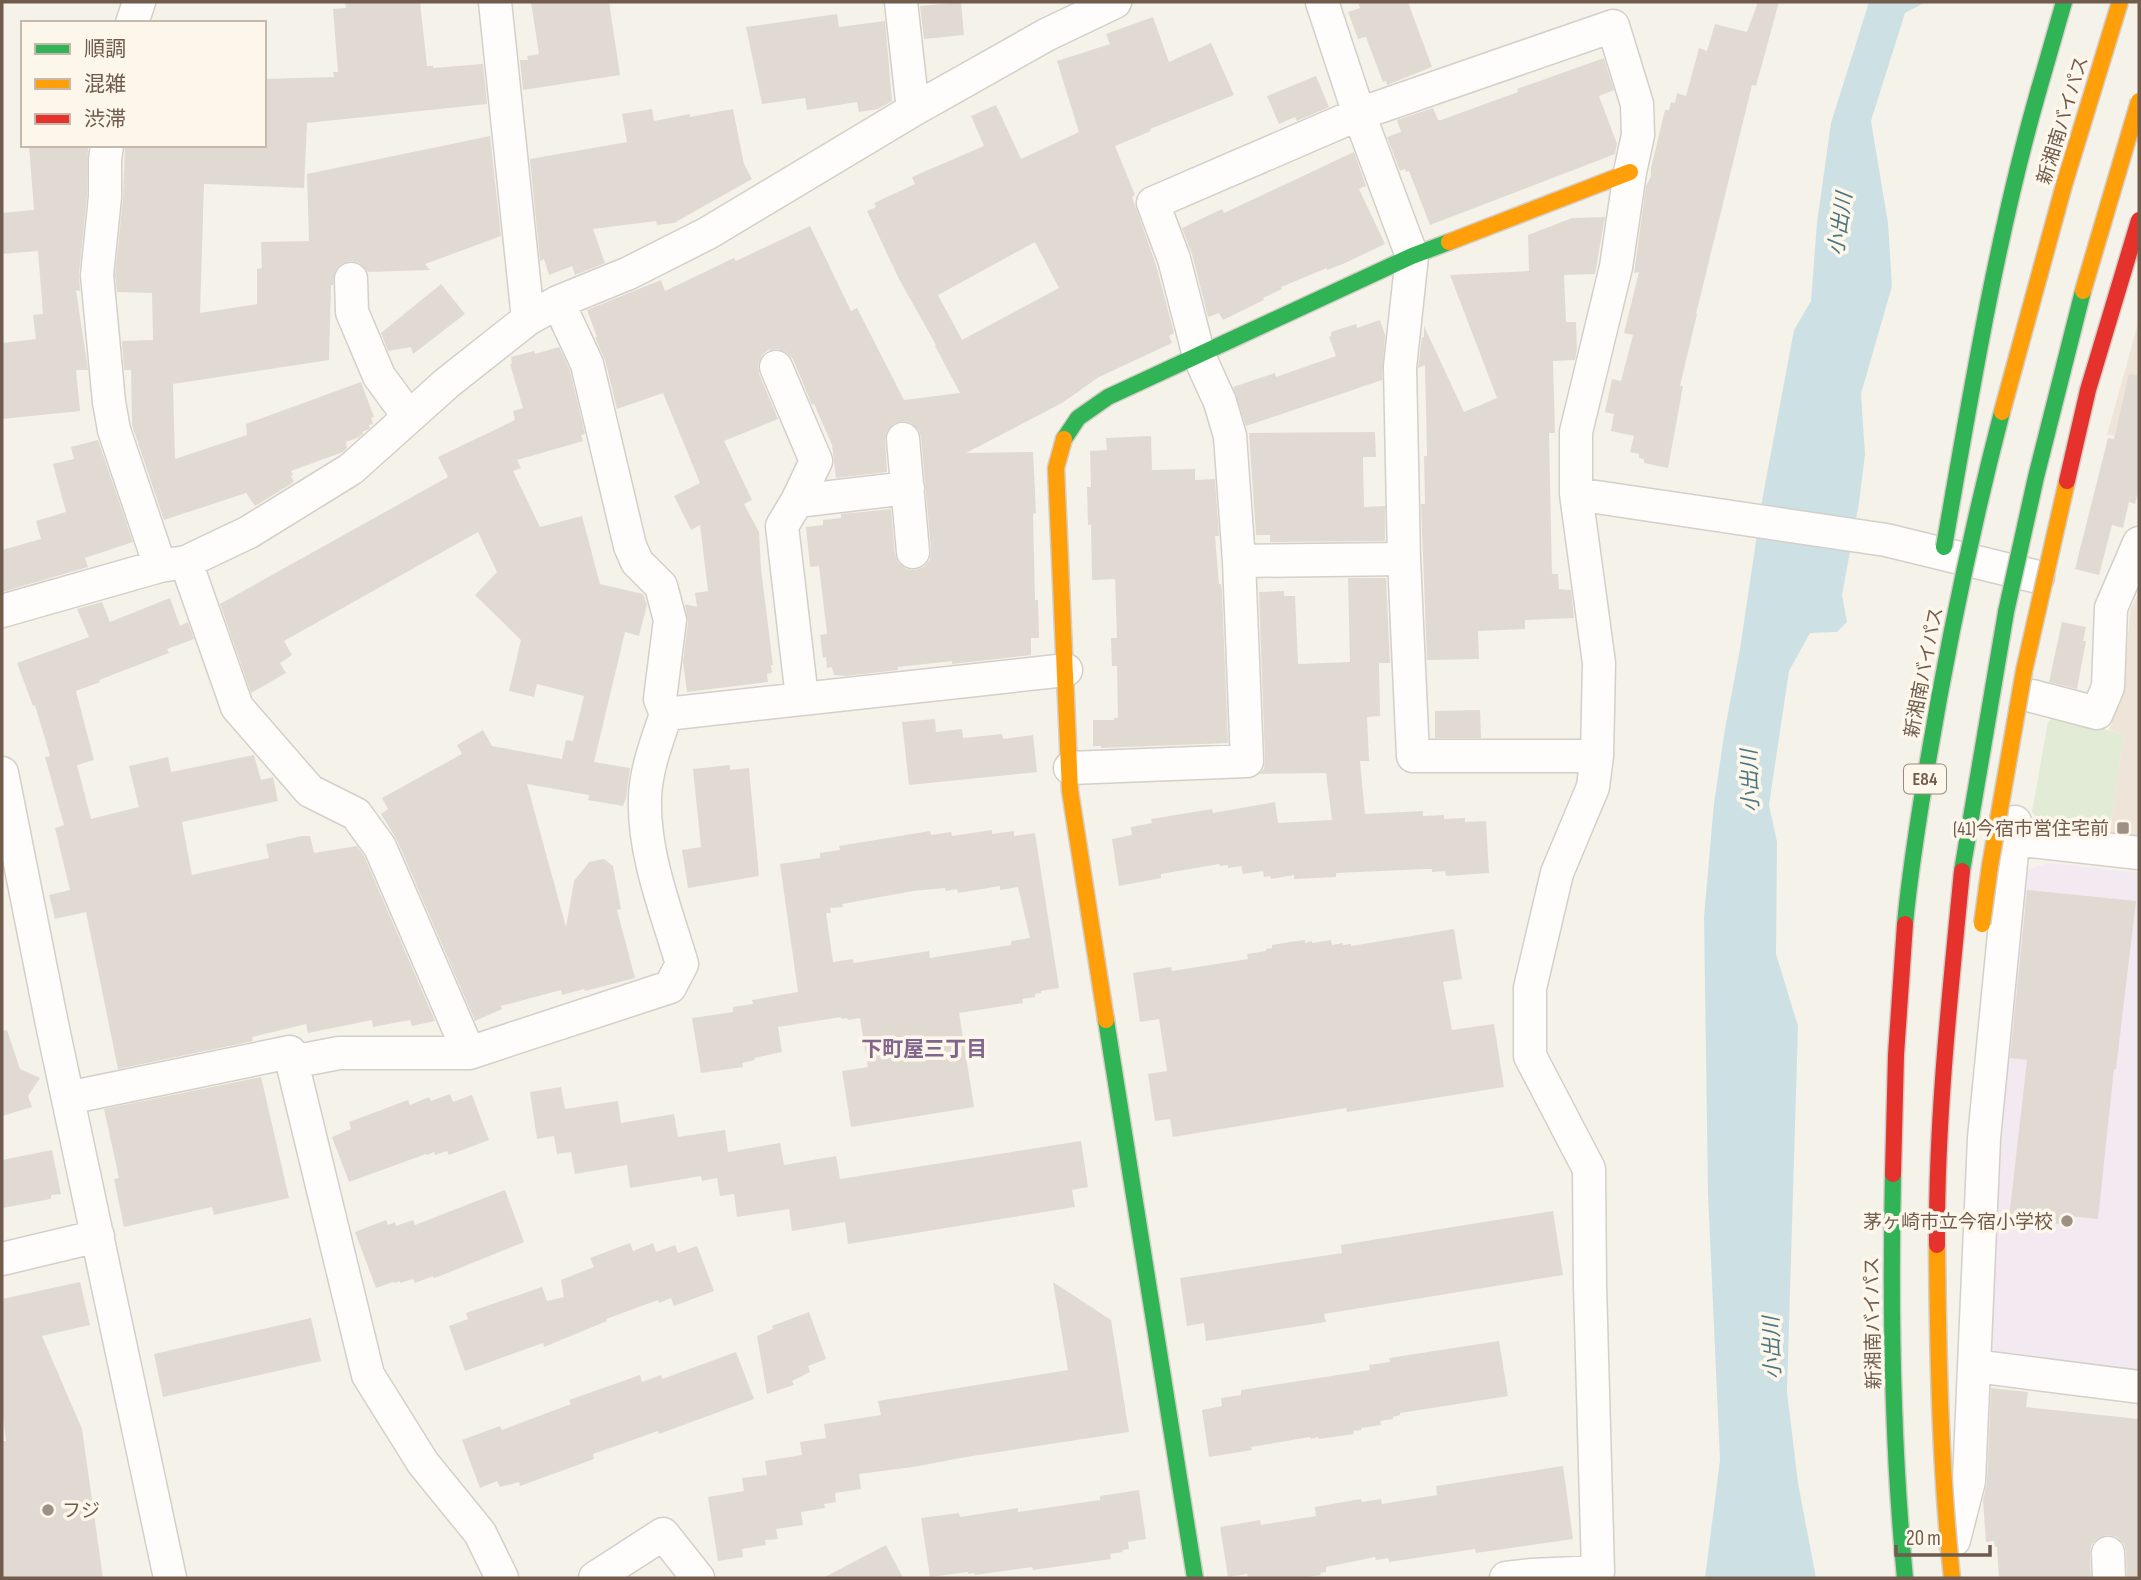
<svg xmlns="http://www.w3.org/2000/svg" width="2141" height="1580" viewBox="0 0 2141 1580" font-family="'Sofia Sans Condensed','Noto Sans JP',sans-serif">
<rect width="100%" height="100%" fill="#f5f2ea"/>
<!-- residential -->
<path fill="#eee5d8" d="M2139 320V438L2107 435Z
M2139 591V838L2109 835 2124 735 2109 730 2124 687 2130 611Z"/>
<!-- education -->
<path fill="#f2e9f1" d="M2048 863 2139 873V1373L1988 1355 2000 1087 2023 871Z"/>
<!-- green -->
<path fill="#e1ebd6" d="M2056 715 2124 735 2109 835 2048 829 2032 812 2048 722Z"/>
<!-- water -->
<path fill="#cde1e4" d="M1869 2H1926L1905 13 1871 121 1888 223 1892 286 1861 394 1865 454 1859 503 1842 595 1847 622 1837 632 1810 633 1789 671 1769 805 1777 842 1776 954 1798 1026 1787 1392 1798 1483 1816 1578H1705L1720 1460 1708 1194 1704 917 1714 803 1725 729 1740 649 1762 501 1794 330 1811 301 1817 223 1831 123Z"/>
<!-- building -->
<path fill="#e1dad2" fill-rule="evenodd" d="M345 2H420L427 66H433V68L483 64 487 104 307 123 304 188 204 184 200 313 257 304V269L262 268 261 242 309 241 307 174 490 136 501 236 425 264 430 270 368 272 359 263 350 261 341 264 335 271 333 285H331L329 360 173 384 175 459 247 435 246 424 361 382 374 417 371 418 373 424 369 425 370 428 367 430 362 432 363 434 359 437 346 442 347 448 343 452 291 471 293 475 291 476 294 482 255 506 246 493 164 520 132 425 131 370H124L122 341 153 340 152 293 117 292 115 275 123 199 125 145H264V79L334 77 333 72H338L333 9 346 8Z
M531 2H609L620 75 523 90 520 60H528L527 56 539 54Z
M961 2 964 35 924 39 920 6Z
M1358 2H1408L1432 67 1387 85 1386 81 1383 82 1366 37 1358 39 1348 12 1360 8Z
M1758 2H1779L1756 86 1752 85 1696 314H1697L1680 386H1683L1668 468 1644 463V459L1639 458V454L1630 452 1634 436 1611 431 1614 414 1605 412 1612 379 1621 381 1633 335 1624 333 1639 272 1634 273 1646 186 1651 176V168L1665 110H1669L1671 102 1675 103 1677 93 1686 96 1699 48 1707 51 1715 24 1747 32Z
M837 14 839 27 885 21 892 101 878 109 859 112 857 102 807 110 805 98 762 104 746 27Z
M1153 17 1169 62 1211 43 1234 95 1150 129 1151 131 1115 146 1135 195 1132 197 1156 265 1174 333 1169 336 1172 343 1099 377 1062 403 966 453 1033 452 1036 513 1033 514 1035 600H1038L1039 638H1031V655L952 664V661L898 667V670L846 676 834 675 832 667 827 668 826 657 823 658 820 635 827 634 819 566 810 567 806 527 823 525V520L841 518V514L891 509 895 554 898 562 906 569 915 570 924 567 930 559 931 550 921 437 918 429 911 423 902 421 893 424 887 431 885 440 887 472 836 478 832 445 814 404 812 405 793 359 786 352 778 349 768 350 762 355 758 365 759 374 778 419 724 441 752 500 744 504 759 532 761 569 773 665H771L772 673 767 674 768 682 687 692 683 662 688 622 685 604 697 607 695 593 708 591 700 525 691 530 674 496 700 483 663 393 617 409 605 360 595 337H597L587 310 661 280 665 291 734 258 736 261 810 226 851 311 857 308 904 400 960 393 935 346 936 345 899 279 867 211 876 207 874 203 915 184 912 177 984 146 971 116 996 105 1021 159 1079 132 1057 61 1110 44 1106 34ZM1035 242 1059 288 962 340 938 295Z
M1604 58 1614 90 1599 96 1617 144 1615 154 1430 225 1409 171 1406 172 1405 169 1400 171 1387 137 1401 132 1397 120 1433 108 1438 120H1441L1518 92 1517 89Z
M1316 76 1329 107 1297 121 1295 117 1279 124 1267 96Z
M652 109 654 121 690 114V117L733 109 744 164 752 179 674 223 657 225 656 221 593 229 605 263 575 275 572 266 549 275 544 259 540 261 530 159 627 142 622 114Z
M29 145H88L87 196 79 273 80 291 76 290 88 370H76L80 411 2 419V343L36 339 33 315 43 314 38 251 2 254V213L34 210Z
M1354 152 1366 186 1359 189 1385 244 1343 264 1327 270V268L1281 287 1282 289 1263 298 1264 300 1223 320 1219 313 1208 317 1192 254 1182 228 1222 209 1224 213Z
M1605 217 1595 274 1564 275 1566 322H1576L1577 349 1575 360 1553 361 1555 433H1549L1552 574H1558L1559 589 1571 590 1574 618 1525 620V629L1478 631 1479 659 1427 660 1421 504H1425L1424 456H1427L1425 365 1418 368 1422 337H1424V326L1464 412 1497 398 1450 275 1529 271 1528 235 1572 218Z
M441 284 465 314 413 354 411 347 388 351 381 333Z
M1380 320 1385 335 1382 380 1246 426 1233 387 1275 373 1276 377 1336 356 1329 337 1331 336V332L1356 324 1357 328Z
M559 347 570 370 585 434 581 435 583 441 517 460 521 468 513 471 540 527 582 516 600 584 643 594 647 605 639 636 625 632 594 762 630 768 626 798 623 806 588 800 589 795 527 784 566 927 574 881 589 862 604 859 613 866 621 909 617 910 635 978 585 991 584 989 562 995 561 990 501 1006 502 1009 475 1021 397 840 381 814 388 809 382 798 462 754 457 745 483 730 492 746 562 759 566 740 573 741 584 696 537 684 534 697 509 691 521 640 475 595 497 572 478 532 284 641 292 655 280 663 286 673 251 693 220 604 448 477 438 457 515 420 513 411 523 408 510 364H512L511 357 534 351 535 354Z
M2129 374 2139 375V488L2135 504 2129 502 2123 528 2112 525 2099 575 2075 569 2108 438 2114 439Z
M1375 432 1376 457H1363L1364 507 1385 506V541L1270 542V535H1256L1249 433Z
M1151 436 1152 470 1195 469V480L1215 479 1219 536H1215L1219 584H1221L1222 593 1228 743 1101 748V746H1093V720H1114V718H1118L1117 666H1112L1111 638H1117L1115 579 1092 580 1091 525H1088L1087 487H1091L1090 451 1107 450 1106 438Z
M98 440 133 542 85 558 88 567 2 592V550L41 539 36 521 66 512 53 464 74 459 71 447Z
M1348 578H1386L1390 663H1379L1380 716 1367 717 1369 761H1360L1365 814 1423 811V816L1444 815V819L1465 818V822L1486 821 1489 873 1446 876 1445 871 1432 872V869H1425L1336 873V877L1294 879V875L1271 879 1270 876 1264 877 1263 871 1243 874 1241 866 1228 868V865L1220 866 1219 864 1161 874V878L1119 886 1112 839 1132 835 1131 827 1152 823 1151 819 1212 809 1213 813 1275 802 1278 823 1332 820 1326 773 1259 774 1264 769 1265 760 1259 592 1284 591V596H1295L1298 664 1350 662Z
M170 598 180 626 188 622 194 639 167 649 169 653 99 680 100 682 76 691 94 760 77 765 91 819 139 807 129 766 168 757 171 772 254 755 261 780 273 777 278 801 182 822 192 875 269 858 266 844 302 836H310L314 853 357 846 364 856 435 1021 412 1026 410 1020 373 1027 372 1020 308 1033 306 1024 252 1037 253 1041 118 1069 86 912 55 919 49 895 70 890 55 828 64 825 45 757 50 756 35 705 33 706 17 663 89 637 77 609 102 602 110 622Z
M2062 622 2086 627 2083 641H2086L2077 689 2049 682Z
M1480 710 1481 738H1435V711Z
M935 719 936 732 962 729 963 738 1002 734 1003 739 1033 735 1037 772 909 785 902 722Z
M730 765V770L749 768 759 876 688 888 682 850 701 847 693 769Z
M992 830V834L1014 831V836L1035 833 1059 988 1041 991V993L1035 994V997L1022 999 1023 1003 959 1013 974 1107 851 1127 842 1071 868 1067 860 1018 848 1020 847 1018 841 1019V1017L778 1027 782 1052 754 1058 755 1060 742 1063 743 1067 701 1073 692 1018 733 1012V1007L753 1004 752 1000 798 992 780 864 820 858V853L840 850 839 846 930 831 931 835 951 832 952 836ZM1000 886V890L1018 887 1030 938 1011 941V945L930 958 929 951 854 963 853 959 833 962 826 913H831L830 908 843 907 842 904 913 891 945 888 946 891 957 889 958 893Z
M2027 890 2136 901 2116 1069H2114L2098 1219 2060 1215V1224L2009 1218 2027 1060 2010 1058Z
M1454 929 1462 979 1443 982 1452 1030 1494 1024 1504 1087 1347 1112 1346 1108 1173 1137 1170 1119 1155 1121 1148 1074 1167 1071 1159 1019 1140 1022 1133 973 1171 967 1172 971 1248 959 1247 954 1266 951V949L1272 948V945L1290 942 1305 940V943L1312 941V943L1331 940 1332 945 1343 943V945L1351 944V946Z
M7 1030 20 1069 40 1078 28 1096 32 1107 2 1116V1031Z
M261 1077 289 1198 214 1215 212 1207 124 1227 114 1179 119 1178 104 1109Z
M561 1087 565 1109 618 1101 621 1123 674 1114 678 1137 725 1130 728 1152 780 1143 784 1165 836 1156 840 1179 1081 1141 1088 1187 1072 1190 1075 1207 848 1244 845 1222 792 1231 789 1209 737 1217 734 1194 720 1196 717 1178 702 1181 701 1176 630 1188 627 1165 575 1174 571 1152 557 1154 554 1136 537 1139 530 1092Z
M450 1094 453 1102 472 1095 489 1140 449 1155 447 1151 435 1155 434 1152 427 1155 426 1154 349 1182 332 1137 351 1129 349 1122 408 1100 410 1105 429 1097 431 1101Z
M52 1150 61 1194 51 1195V1199L2 1208V1160Z
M505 1190 524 1242 440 1276 433 1278V1276L415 1283 413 1279 400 1283V1281L394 1283 393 1282 376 1288 355 1232 386 1220 388 1225 395 1222 396 1226 413 1220 415 1225Z
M1553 1211 1563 1275 1324 1314 1326 1322 1206 1341 1204 1323 1187 1326 1180 1278 1342 1253 1341 1245Z
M630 1243 633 1251 653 1243 656 1252 675 1245 678 1253 697 1246 714 1291 674 1306 671 1298 659 1303 658 1300 606 1319 607 1321 544 1347 543 1343 465 1371 449 1326 468 1319 466 1313 542 1287 547 1301 564 1297 561 1280 594 1267 590 1258Z
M80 1282 90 1325 42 1336 82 1429 103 1578H2V1441H6L2 1405V1299Z
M1053 1282 1111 1320 1129 1432 966 1457 913 1467 859 1474 861 1489 835 1493 836 1502 824 1504 825 1508 801 1512 803 1525 776 1529 778 1539 765 1540 766 1545 742 1549 743 1557 718 1561 708 1497 744 1491 742 1478 767 1475 765 1461 802 1455 800 1442 826 1438 824 1424 881 1415 878 1401 1068 1370Z
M809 1312 826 1359 808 1366 810 1372 792 1381 794 1385 767 1394 757 1336 773 1329 772 1326Z
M311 1318 321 1361 163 1397 154 1354Z
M1499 1341 1508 1396 1400 1413V1415L1393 1417V1419L1380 1421 1381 1425 1361 1428V1430L1353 1431 1354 1434 1319 1439 1318 1437 1311 1439 1310 1437 1251 1447 1252 1450 1209 1457 1202 1410 1222 1406 1221 1398 1241 1395V1390L1370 1370 1369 1365 1390 1362 1389 1358Z
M736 1352 754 1399 659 1434 658 1431 593 1454 594 1459 520 1486 519 1482 500 1487 497 1481 480 1488 462 1440 500 1426 502 1430 571 1404 569 1400 640 1375 642 1382 661 1375 662 1379Z
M1991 1388 2028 1392 2026 1407 2139 1419V1578H2127L2126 1552 2124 1544 2117 1537 2108 1535 2098 1538 2091 1545 2090 1554 2091 1578H1999L1997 1547H1995L1994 1541 1986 1542 1983 1501 1987 1482Z
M1563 1466 1573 1539 1476 1553 1475 1549 1389 1562 1388 1558 1376 1560 1375 1557 1326 1567V1572L1320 1573 1321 1575 1301 1578H1248L1247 1574 1228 1577 1220 1527 1260 1520 1261 1525 1316 1516 1315 1507 1361 1499 1362 1502 1381 1499 1382 1504 1437 1495 1436 1486Z
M1139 1490 1146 1539 1128 1542 1129 1549 1122 1550 1123 1552 1110 1554 1111 1559 1033 1570 1032 1567 975 1575 974 1573 968 1574V1572L930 1577 921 1518 959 1513 960 1517 1018 1508V1512L1100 1500V1496Z
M886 1545 903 1578H823Z"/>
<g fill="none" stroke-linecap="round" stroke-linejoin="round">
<!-- street casing -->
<g stroke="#d4cfc8" stroke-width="35">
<path id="street" d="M495 2 528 319
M901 2 913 110
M1322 2 1359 114 1412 256 1400 367 1404 559 1413 756H1597
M132 23 139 2
M107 145 105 160V197L97 275 109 402 114 430 160 566
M351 279 352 312 379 376 409 417
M776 367 816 461 797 501 782 526 802 698
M903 439 913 552
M1576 494 1886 540 2038 577
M797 501 908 488
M1239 561 1404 559
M186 562 237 707 310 791 356 814 380 847 469 1053
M2 611 160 566 186 562 249 532 351 469 447 383 528 319 558 302 629 273 708 233 913 110 1046 35 1115 2
M2032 696 2097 713 2108 687 2111 608 2139 543
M666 714 1066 670
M1070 768 1247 761 1239 561 1230 436 1220 402 1199 356 1174 259 1153 203 1359 114 1613 26 1637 104 1638 135 1630 172 1616 267 1576 432V494L1599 663 1597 756 1593 787 1557 873 1530 988V1056L1589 1169 1590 1285 1598 1572 1532 1575 1506 1578
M2 773 52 1024 170 1578
M2012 839 2139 853
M68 1098 290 1052 292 1062
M2 1259 98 1236
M1975 1366 2139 1387
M1954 1540 1969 1481 1984 1138 2015 822
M2108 1553 2109 1578
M502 1578 480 1533 423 1463 368 1375 292 1062 339 1053H469L670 987 682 964C666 910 643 854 645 797 646 769 657 741 666 714L660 699 670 620 661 586 637 562 630 546 587 364 558 302
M595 1578 663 1534 698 1578"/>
</g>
<!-- fast casing -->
<g stroke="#d4cec7" stroke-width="19">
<path id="fast" d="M2039 89 2064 2
M1064 439 1078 418 1108 397 1412 256 1449 242
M1106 1020 1195 1578"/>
</g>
<!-- slow casing -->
<g stroke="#d4cec7" stroke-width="19">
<path id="slow" d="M1449 242 1630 172
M1064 439 1056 468 1070 791 1106 1020"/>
</g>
<!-- street -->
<use href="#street" stroke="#fefdfc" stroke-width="32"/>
<!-- fast -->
<use href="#fast" stroke="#30b455" stroke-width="16"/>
<!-- slow -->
<use href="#slow" stroke="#ff9f0a" stroke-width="16"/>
<!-- fast-bridge casing -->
<g stroke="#d3cdc7" stroke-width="19" stroke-linecap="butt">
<path id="fast-bridge" d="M1944 547C1971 393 1996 239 2039 89
M1962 871 2006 612 2036 477 2083 291
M1905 924C1910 869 1919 815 1928 761 1948 643 1972 527 2002 412
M1893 1174C1890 1309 1892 1444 1905 1578"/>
</g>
<!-- slow-bridge casing -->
<g stroke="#d3cdc7" stroke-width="19" stroke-linecap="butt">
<path id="slow-bridge" d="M2083 291 2139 101
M2002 412 2064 185 2120 2
M1982 924 1990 866 2024 671 2067 481
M1937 1245C1938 1356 1940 1468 1952 1578"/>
</g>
<!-- jam-bridge casing -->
<g stroke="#d3cdc7" stroke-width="19" stroke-linecap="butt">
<path id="jam-bridge" d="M2067 481 2088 390 2139 220
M1893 1174 1896 1055 1905 924
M1937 1245C1936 1120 1950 995 1962 871"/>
</g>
<!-- fast-bridge -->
<use href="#fast-bridge" stroke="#30b455" stroke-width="16"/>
<!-- slow-bridge -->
<use href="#slow-bridge" stroke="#ff9f0a" stroke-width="16"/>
<!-- jam-bridge -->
<use href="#jam-bridge" stroke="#e5322d" stroke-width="16"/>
</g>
<!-- markers -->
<g fill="#9f9084" stroke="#fdf7eb" stroke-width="2.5">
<rect x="2116" y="821" width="14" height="14" rx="3.5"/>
<circle cx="2067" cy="1221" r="7"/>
<circle cx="48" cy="1510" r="7"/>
</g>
<g text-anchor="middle" stroke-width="7" stroke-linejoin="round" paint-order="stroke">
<!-- shield labels -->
<rect fill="#fdf7eb" stroke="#9a8a7c" stroke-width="2" x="1904" y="764.5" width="42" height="29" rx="5"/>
<g font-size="18" font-weight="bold" fill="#705b4d">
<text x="1925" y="785">E84</text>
</g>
<!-- street labels -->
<g font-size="19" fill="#705b4d" stroke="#fdf7eb">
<text transform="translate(2062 120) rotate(-73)" y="7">新湘南バイパス</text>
<text transform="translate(1923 672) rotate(-79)" y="7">新湘南バイパス</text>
<text transform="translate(1872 1323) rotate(-91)" y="7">新湘南バイパス</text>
</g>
<!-- poi labels -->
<g font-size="19" fill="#705b4d" stroke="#fdf7eb" text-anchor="end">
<text x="2109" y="835">(41)今宿市営住宅前</text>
<text x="2053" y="1228">茅ヶ崎市立今宿小学校</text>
<text x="62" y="1517" text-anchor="start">フジ</text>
</g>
<!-- water labels -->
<g font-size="21" font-style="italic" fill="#497681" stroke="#fdf7eb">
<text transform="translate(1840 224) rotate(-82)" y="7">小出川</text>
<text transform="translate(1750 781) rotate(-92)" y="7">小出川</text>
<text transform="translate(1772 1348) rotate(-92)" y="7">小出川</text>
</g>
<!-- neighbourhood labels -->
<g font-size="21" font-weight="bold" fill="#81658c" stroke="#fdf7eb">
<text x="924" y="1056">下町屋三丁目</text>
</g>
</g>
<!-- border -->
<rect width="2141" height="1580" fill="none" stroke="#705b4d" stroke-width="7"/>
<!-- legend -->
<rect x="21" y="21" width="245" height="126" fill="#fdf7eb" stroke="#c5b9ac" stroke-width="2"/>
<rect x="35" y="44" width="35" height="10" fill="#30b455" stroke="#c5b9ac" stroke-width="2"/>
<text x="84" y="56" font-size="21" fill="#705b4d">順調</text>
<rect x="35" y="79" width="35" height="10" fill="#ff9f0a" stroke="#c5b9ac" stroke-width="2"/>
<text x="84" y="91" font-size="21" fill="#705b4d">混雑</text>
<rect x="35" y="114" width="35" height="10" fill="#e5322d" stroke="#c5b9ac" stroke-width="2"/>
<text x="84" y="126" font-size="21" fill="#705b4d">渋滞</text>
<!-- scale -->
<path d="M1896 1545v10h94v-10" fill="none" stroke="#705b4d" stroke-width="3.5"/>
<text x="1906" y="1545" font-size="21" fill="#705b4d" stroke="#fdf7eb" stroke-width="5" paint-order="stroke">20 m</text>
</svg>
